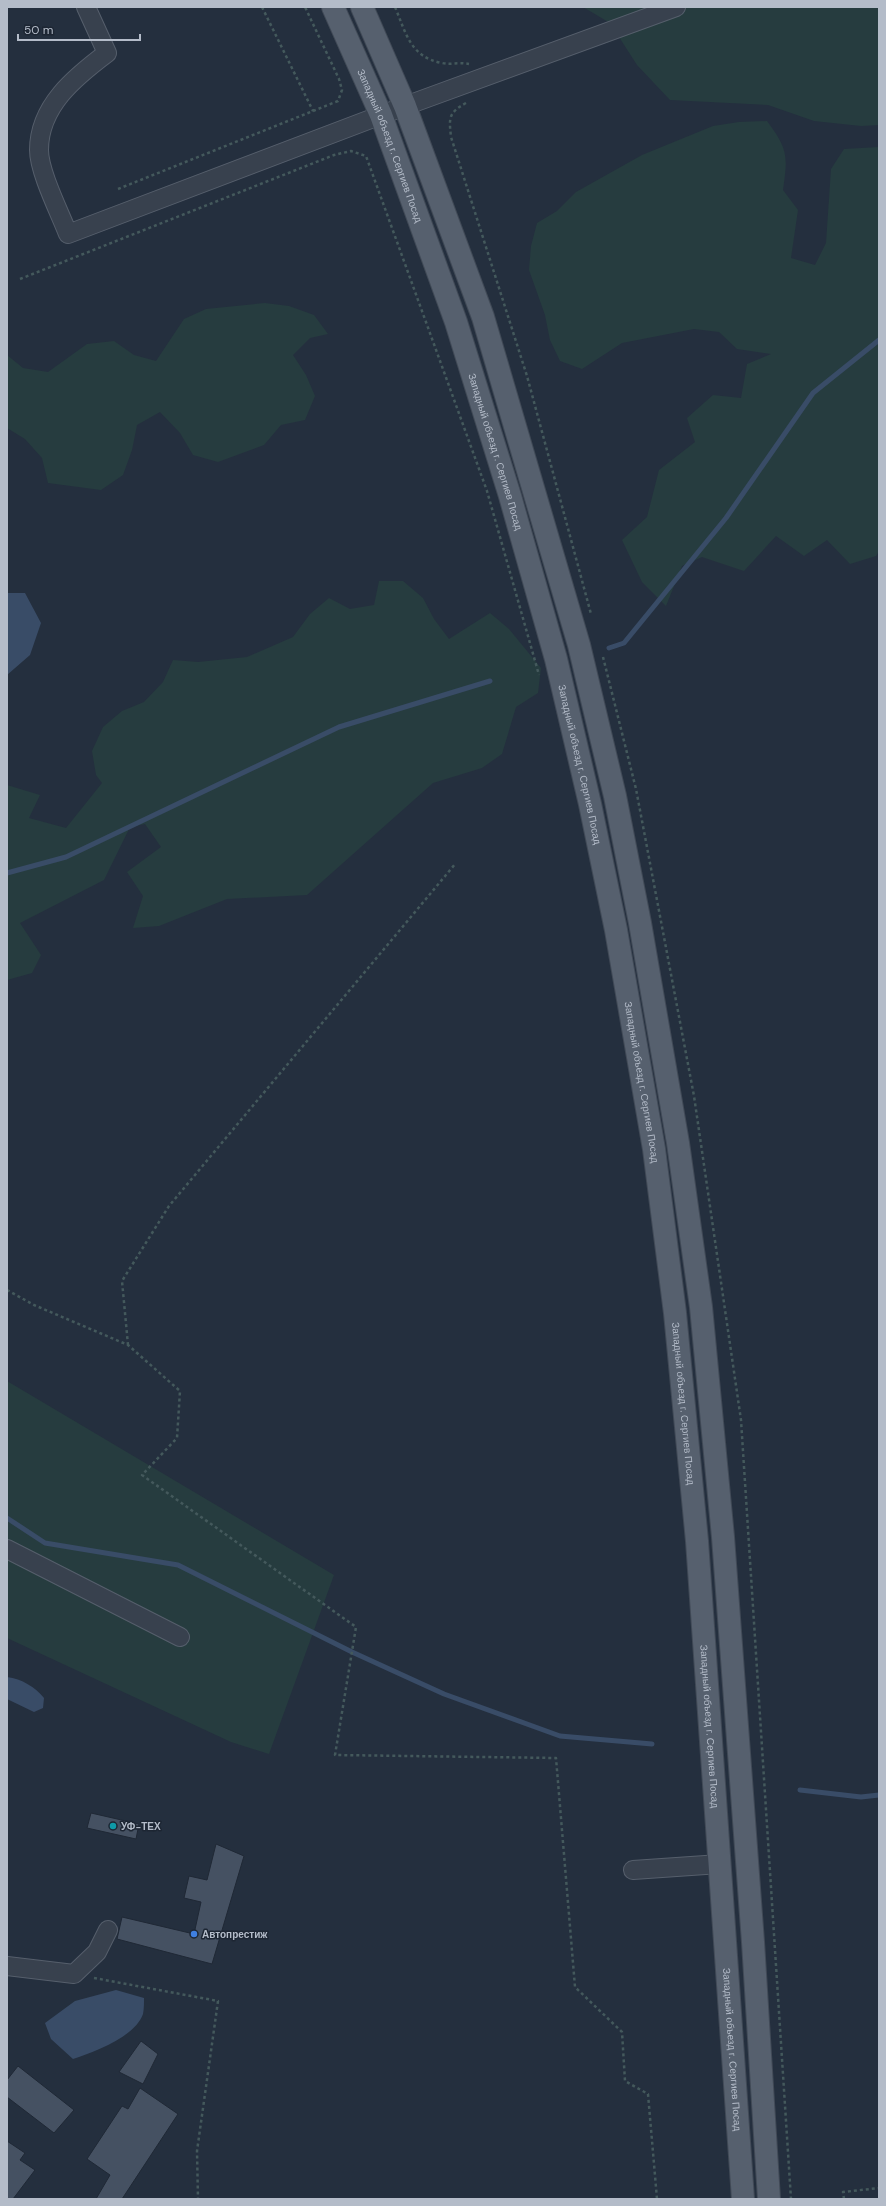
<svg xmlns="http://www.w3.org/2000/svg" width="886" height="2206" viewBox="0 0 886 2206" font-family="'DM Sans',sans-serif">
<rect width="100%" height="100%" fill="#242f3e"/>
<!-- green -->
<path fill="#263c3f" d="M583 7H879V125L861 126 814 121 768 105 670 100 637 65 610 23Z
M767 121C788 149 788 156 783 190L798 210 791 258 815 265 826 243 831 169 844 149 879 147V551L876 556 850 564 827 540 804 556 776 536 744 571 702 557 682 566 666 606 642 582 622 540 647 517 659 470 695 442 687 418 713 395 741 398 747 364 771 354 737 349 719 332 694 329 622 343 582 369 560 361 550 340 545 315 529 270 531 246 537 223 557 211 576 192 642 155 713 126 739 122Z
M265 303 289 306 314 315 328 334 310 338 293 355 306 375 315 396 305 420 281 425 264 445 218 462 193 455 180 433 160 412 137 425 132 450 123 475 101 490 48 483 42 458 25 439 7 428V355L23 368 48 372 87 344 114 341 134 355 156 361 184 319 206 309Z
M379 581H403L423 598 434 619 449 639 490 613 509 629 541 668 538 693 516 707 502 754 482 768 433 783 307 895 227 899 159 926 133 928 143 896 127 872 161 847 145 824 130 827 104 880 20 923 41 955 32 973 7 980V785L40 795 29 818 66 828 102 783 96 775 92 751 103 727 122 711 144 702 163 682 173 660 198 662 247 657 293 637 310 614 329 598 350 609 374 605Z
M7 1381 334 1575 269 1754 231 1742 7 1638Z"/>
<!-- water -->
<path fill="#394c67" d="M7 593H25L41 623 30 655 7 675Z
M7 1677C22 1679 35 1687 44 1698L43 1708 34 1712 7 1699Z
M116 1990 144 1998C144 2003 144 2009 143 2014 135 2037 94 2052 73 2059L51 2039 45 2023 75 2001Z"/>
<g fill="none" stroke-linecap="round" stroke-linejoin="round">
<!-- stream -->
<path stroke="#394c67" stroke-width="5" d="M609 648 624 643 726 518 813 393 879 340
M7 873 66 857 339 727 490 681
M7 1518 45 1543 178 1565 352 1652 444 1694 560 1736 652 1744
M800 1790 861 1797 879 1795"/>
</g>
<!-- building -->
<path fill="#455162" stroke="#1f2835" d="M91 1813 139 1824 136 1839 87 1828Z
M216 1844 244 1856 212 1964 117 1939 122 1917 194 1934 201 1902 184 1898 189 1876 207 1880Z
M141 2041 158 2054 143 2084 119 2072Z
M18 2066 74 2110 54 2133 7 2097V2080Z
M140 2088 178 2114 122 2199H96L110 2175 87 2159 122 2106 128 2109Z
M7 2141 25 2153 20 2160 35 2170 13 2199H7Z"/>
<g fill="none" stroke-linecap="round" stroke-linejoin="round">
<!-- minor casing -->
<g stroke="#565f6c" stroke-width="20">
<path id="minor" d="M86 7 107 53C75 77 39 106 39 150 39 172 60 213 68 234L405 106 676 7
M7 1549 180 1637
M633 1870 720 1864
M7 1966 74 1974 97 1952 108 1930"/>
</g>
<!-- major casing -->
<g stroke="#414a57" stroke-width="24">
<g id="major">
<path id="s1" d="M333 7 381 115 456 322 510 496 556 659 590 804 616 930 654 1149 675 1313 697 1541 743 2199"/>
<path d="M362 7 405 106 483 317 579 645 615 796 640 923 678 1143 701 1307 723 1537 753 1942 769 2199"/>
</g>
</g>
<!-- path -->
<path stroke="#44595c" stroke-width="2.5" stroke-dasharray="3 3" stroke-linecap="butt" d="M262 7 313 111
M395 7C406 33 410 57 442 63 451 65 458 62 469 64
M466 103C448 113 449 118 451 137L527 376 591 614
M118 189 338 101 342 90 339 79 305 7
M20 279 334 155 351 151 366 156 487 491 539 675
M603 657 636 789 694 1096 741 1420 791 2199
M7 1290 34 1305 128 1345 180 1391 177 1438 142 1475 356 1627 335 1755 556 1758 575 1987 622 2032 625 2081 648 2094 657 2199
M128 1345 122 1281 169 1206 456 863
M94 1978 218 2001 197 2151 198 2199
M844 2199 843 2192 879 2188"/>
<!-- minor -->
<use href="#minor" stroke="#38414e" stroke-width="18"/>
<!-- major -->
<use href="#major" stroke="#56606e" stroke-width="22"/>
</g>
<!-- markers -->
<circle fill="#0f9aa8" stroke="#1d2633" stroke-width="1.5" cx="113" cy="1826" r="4"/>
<circle fill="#3f7fe0" stroke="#1d2633" stroke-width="1.5" cx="194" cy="1934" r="4"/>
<g text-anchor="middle" stroke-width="3" stroke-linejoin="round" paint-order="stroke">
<!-- street labels -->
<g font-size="10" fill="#b4bcc9" stroke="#1d2633">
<text dy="4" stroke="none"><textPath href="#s1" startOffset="150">Западный объезд г. Сергиев Посад</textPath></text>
<text dy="4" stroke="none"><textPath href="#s1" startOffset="474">Западный объезд г. Сергиев Посад</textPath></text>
<text dy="4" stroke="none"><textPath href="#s1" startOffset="798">Западный объезд г. Сергиев Посад</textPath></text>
<text dy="4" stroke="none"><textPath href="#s1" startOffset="1122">Западный объезд г. Сергиев Посад</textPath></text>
<text dy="4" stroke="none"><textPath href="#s1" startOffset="1446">Западный объезд г. Сергиев Посад</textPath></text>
<text dy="4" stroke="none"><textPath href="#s1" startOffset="1770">Западный объезд г. Сергиев Посад</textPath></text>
<text dy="4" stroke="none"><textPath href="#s1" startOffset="2094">Западный объезд г. Сергиев Посад</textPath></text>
</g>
<!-- poi labels -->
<g font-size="10" font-weight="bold" fill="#b4bcc9" stroke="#1d2633" text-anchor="start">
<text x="121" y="1830">УФ-ТЕХ</text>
<text x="202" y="1938">Автопрестиж</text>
</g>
</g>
<!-- border -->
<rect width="886" height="2206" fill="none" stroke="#b4bcc9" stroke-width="16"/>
<!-- scale -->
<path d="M18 34v6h122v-6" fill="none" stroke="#b4bcc9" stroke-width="2"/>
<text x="24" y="34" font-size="12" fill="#b4bcc9" stroke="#1d2633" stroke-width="3" paint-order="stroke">50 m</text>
</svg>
